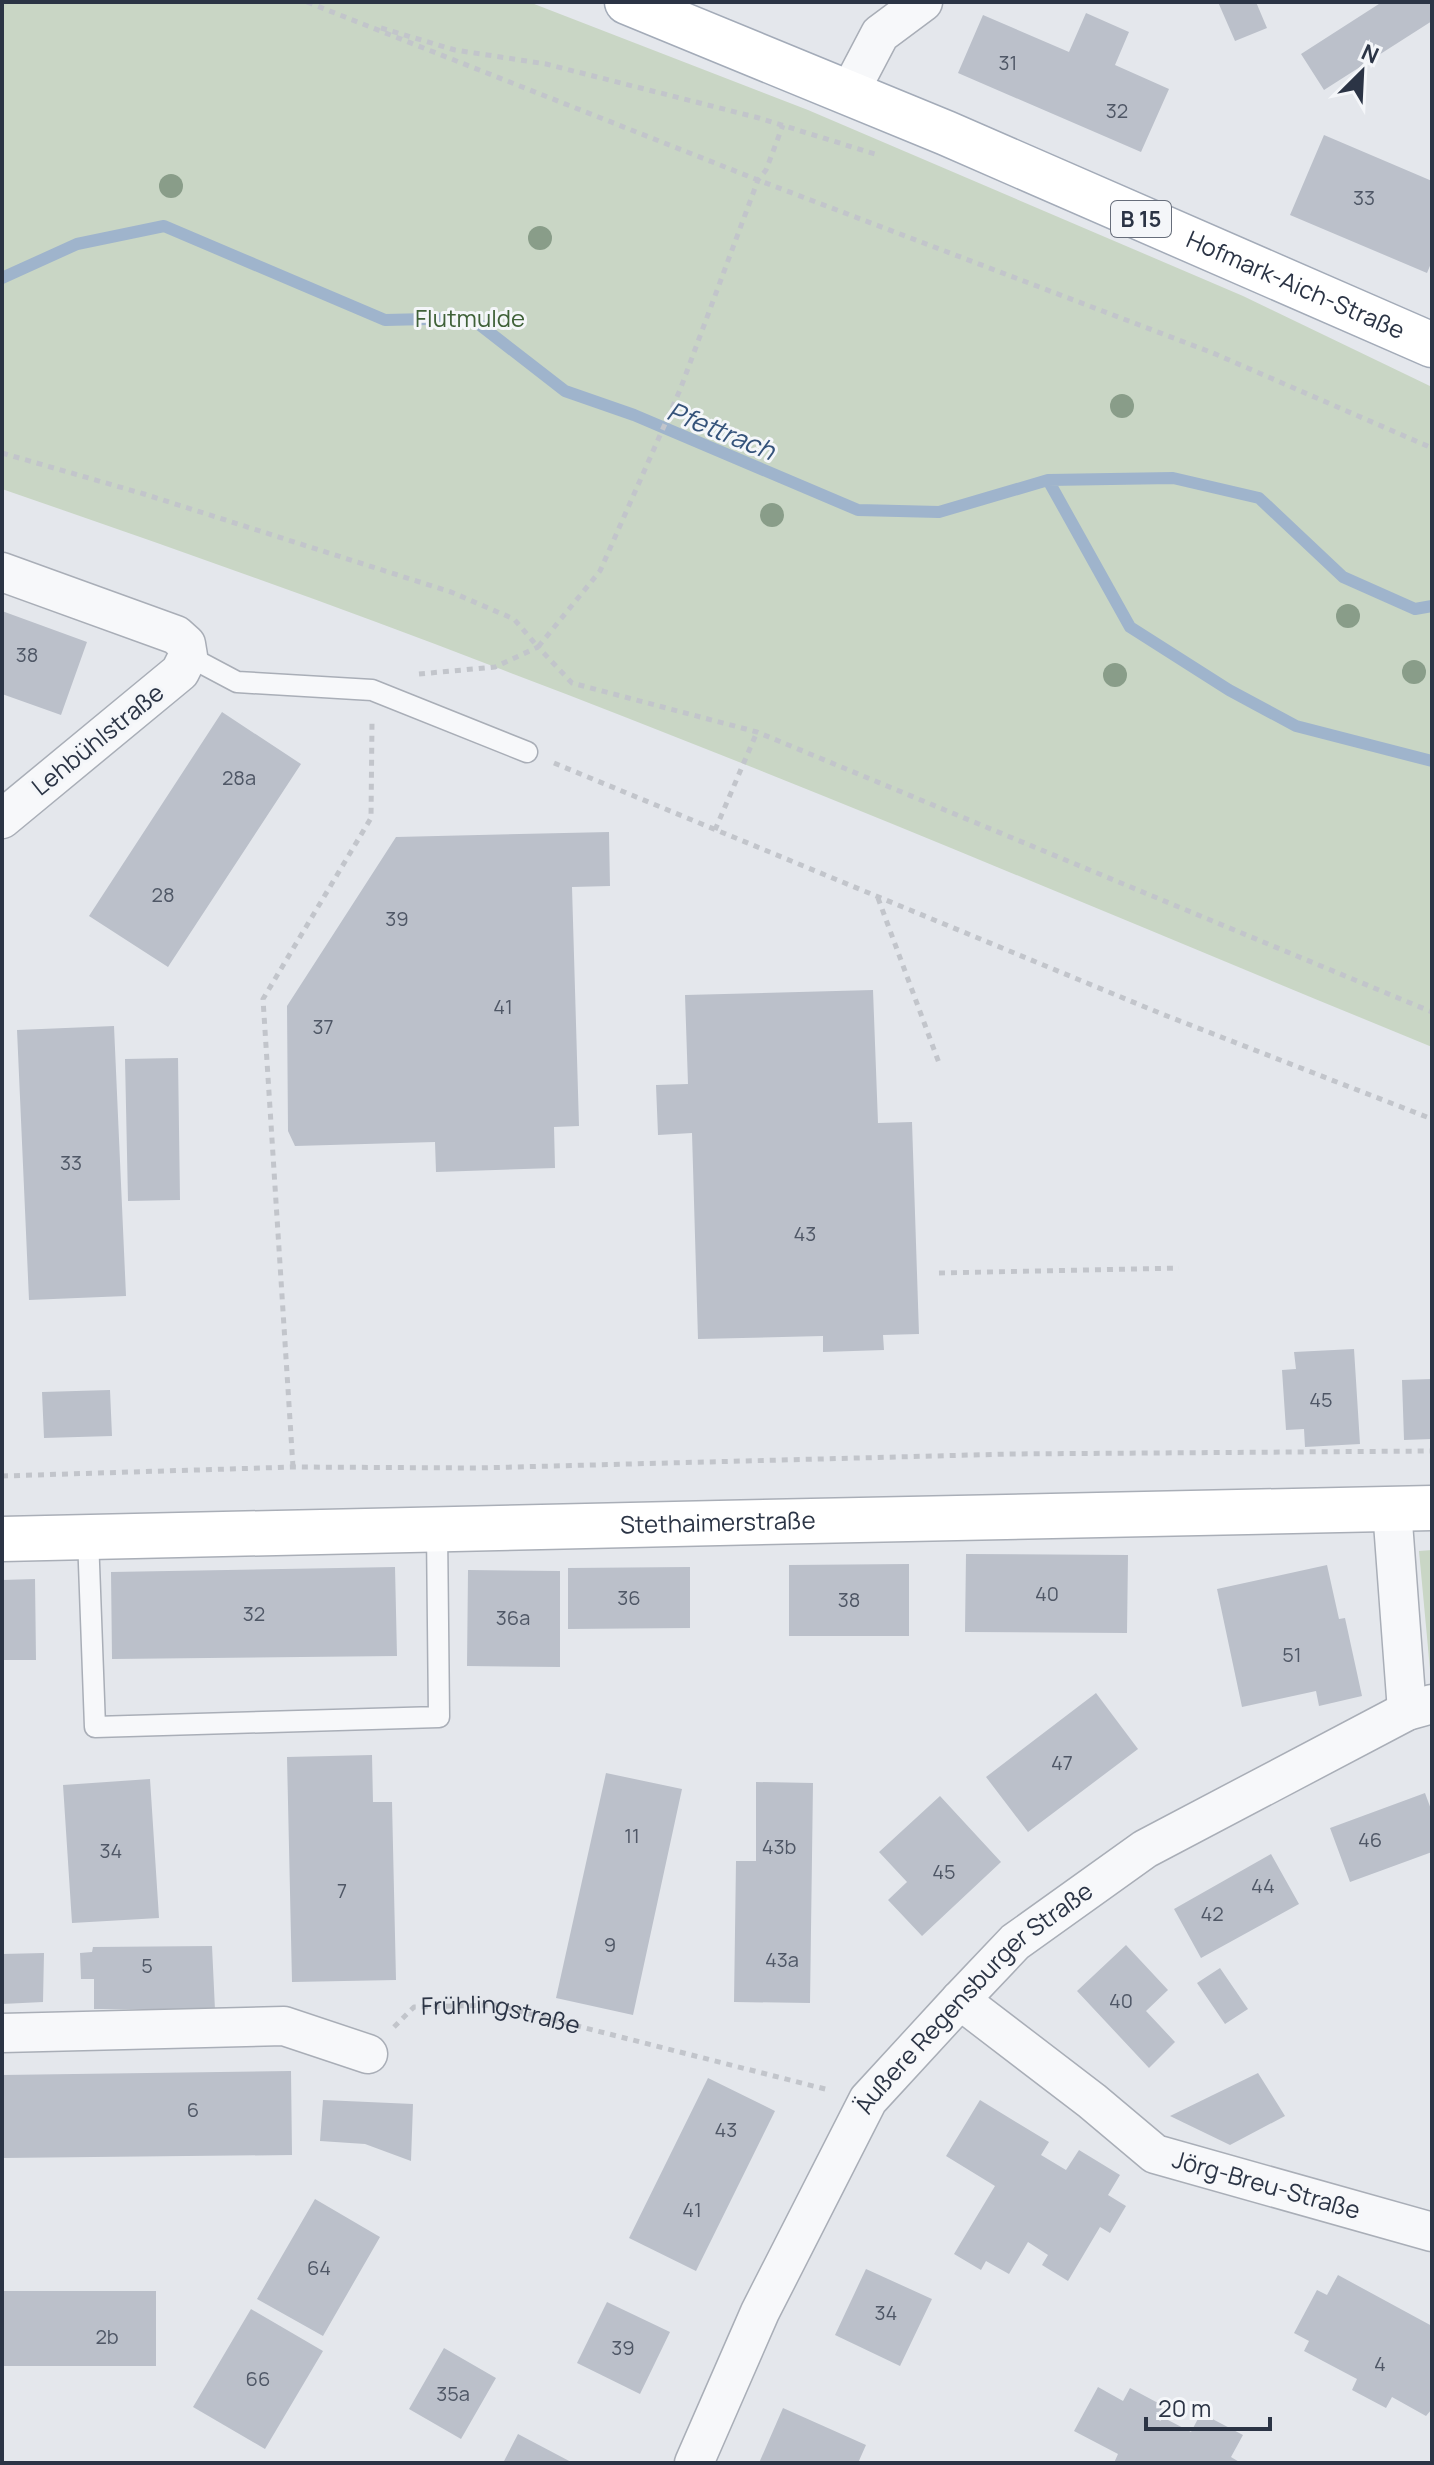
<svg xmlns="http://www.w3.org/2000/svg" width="1434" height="2465" viewBox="0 0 1434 2465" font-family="Manrope,sans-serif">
<rect width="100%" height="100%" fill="#e4e7ec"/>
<!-- green -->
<path fill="#c9d6c5" d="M2 2H529L808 110 1243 296 1432 387V1047C1120 919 810 786 495 667 332 604 167 546 2 489Z
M1432 1550V1680H1431L1419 1551Z"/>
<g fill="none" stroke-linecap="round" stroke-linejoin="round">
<!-- stream -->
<path stroke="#9fb4cc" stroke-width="12" d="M2 278 77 244 164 226 385 320 471 318 565 391 634 415 858 510 939 512 1048 480 1173 478 1259 498 1343 577 1415 609 1432 606
M1048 480 1130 627 1229 690 1296 726 1432 761"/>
</g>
<!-- building -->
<path fill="#bbc0ca" d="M1218 2H1256L1267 28 1235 41Z
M1382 2H1432V21L1324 90 1301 54Z
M1086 13 1129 32 1115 65 1169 89 1141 152 958 73 983 15 1069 52Z
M1324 135 1432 181V261L1427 273 1290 215Z
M2 611 87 642 61 715 2 694Z
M222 712 301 764 168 967 89 916Z
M609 832 610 886 572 887 579 1126 554 1127 555 1168 436 1172 435 1142 295 1146 288 1131 287 1006 396 837Z
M873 990 878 1123 912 1122 919 1334 883 1335 884 1350 823 1352V1336L698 1339 692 1133 658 1135 656 1085 688 1084 685 995Z
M114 1026 126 1296 29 1300 17 1030Z
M178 1058 180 1200 128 1201 125 1059Z
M1354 1349 1360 1444 1305 1447 1304 1429 1286 1430 1282 1370 1296 1369 1294 1352Z
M1432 1379V1439L1404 1440 1402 1380Z
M110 1390 112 1436 44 1438 42 1392Z
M966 1554 1128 1555 1127 1633 965 1632Z
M909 1564V1636H789V1565Z
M1327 1565 1339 1619 1345 1618 1362 1696 1319 1706 1316 1691 1242 1707 1217 1589Z
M395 1567 397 1656 112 1659 111 1572Z
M690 1567V1628L568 1629V1568Z
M468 1570 560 1571V1667L467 1666Z
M35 1579 36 1660H2V1580Z
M1096 1693 1138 1749 1028 1832 986 1777Z
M372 1755 373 1802H392L396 1980 292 1982 287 1757Z
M606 1773 682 1789 633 2015 556 1998Z
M150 1779 159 1918 72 1923 63 1785Z
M756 1782 813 1783 810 2003 734 2002 736 1861H756Z
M1425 1793 1432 1812V1852L1350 1882 1330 1828Z
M940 1796 1001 1862 922 1936 888 1900 907 1882 879 1852Z
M1271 1854 1299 1904 1201 1958 1174 1909Z
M1126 1945 1168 1990 1146 2011 1175 2042 1149 2068 1077 1991Z
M212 1946 215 2010 94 2009V1979H81L80 1953 92 1952 93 1947Z
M44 1953 43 2002 2 2004V1954Z
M1220 1968 1248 2009 1225 2024 1197 1983Z
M291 2071 292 2155 2 2158V2075Z
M1258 2073 1285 2116 1230 2145 1170 2116Z
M708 2078 775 2111 696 2271 629 2238Z
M323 2100 413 2104 411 2161 365 2144 320 2141Z
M980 2100 1049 2142 1041 2155 1066 2170 1079 2150 1120 2175 1108 2195 1126 2206 1110 2233 1100 2227 1068 2281 1042 2265 1048 2255 1028 2242 1009 2274 986 2261 981 2270 954 2254 995 2186 946 2156Z
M315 2199 380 2237 323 2336 257 2299Z
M866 2269 932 2299 900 2366 835 2335Z
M1338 2275 1432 2326V2409L1426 2416 1392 2397 1386 2408 1352 2390 1357 2379 1304 2351 1309 2341 1294 2333 1317 2290 1327 2295Z
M2 2291H156V2366H2Z
M607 2302 670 2332 640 2394 577 2363Z
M251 2309 323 2351 265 2449 193 2407Z
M444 2348 496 2378 461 2439 409 2409Z
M1098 2387 1123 2401 1130 2388 1173 2411 1168 2420 1191 2432 1201 2413 1243 2435 1231 2457 1241 2463H1114L1118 2454 1074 2431Z
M783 2408 866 2445 858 2463H759Z
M518 2434 573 2463H503Z"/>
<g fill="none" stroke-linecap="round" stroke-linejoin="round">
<!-- lane casing -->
<g stroke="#a9aeb7" stroke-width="23">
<path id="lane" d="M188 656 237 682 372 690 527 752
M88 1537 95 1727 439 1717 437 1530"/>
</g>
<!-- street casing -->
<g stroke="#a9aeb7" stroke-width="41">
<g id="street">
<path d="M849 93 880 34 923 2"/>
<path d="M2 572 176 635 186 644 188 656 180 672 2 819"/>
<path d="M1392 1509 1407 1711"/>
<path id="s2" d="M960 2000 1092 2101 1155 2154 1432 2232"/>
<path d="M2 2033 284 2026 368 2054"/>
<path id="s3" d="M694 2463 760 2312 868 2100 960 2000 1015 1942 1145 1849 1407 1711 1432 1704"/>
</g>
</g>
<!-- secondary casing -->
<g stroke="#a9aeb7" stroke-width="47">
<g id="secondary">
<path id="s4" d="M2 1539C479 1532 955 1514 1432 1508"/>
</g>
</g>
<!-- primary casing -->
<g stroke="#a3abb8" stroke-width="47">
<g id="primary">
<path id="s5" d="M627 2 946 133 1432 345"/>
</g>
</g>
<!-- path -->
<g stroke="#c2c5cb" stroke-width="5" stroke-dasharray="6 6" stroke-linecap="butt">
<path d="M307 2 758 180 1213 353 1432 448"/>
<path d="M381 28 455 50 546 64 759 118 878 155"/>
<path d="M2 453 144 494 451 592 514 619 538 647 600 571 680 390 758 180 766 170 783 125"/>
<path d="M419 674 495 667 538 647 572 683 757 732 1432 1012"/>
<path d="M554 763 1162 1014 1432 1119"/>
<path d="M715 830 757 732"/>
<path d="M878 898 939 1063"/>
<path d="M939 1273 1179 1268"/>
<path d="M293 1467 263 999 371 818 372 722"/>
<path d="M2 1476 293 1467 477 1468 1010 1454 1432 1451"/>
<path id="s1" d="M394 2027 414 2007 495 2005 829 2090"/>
</g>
<!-- lane -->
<use href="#lane" stroke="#f7f8fa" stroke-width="20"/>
<!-- street -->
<use href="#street" stroke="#f7f8fa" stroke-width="38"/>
<!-- secondary -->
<use href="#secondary" stroke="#fff" stroke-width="44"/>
<!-- primary -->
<use href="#primary" stroke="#fff" stroke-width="44"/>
</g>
<!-- trees -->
<g fill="#899d89">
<circle cx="171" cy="186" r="12"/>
<circle cx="540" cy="238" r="12"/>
<circle cx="1122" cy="406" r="12"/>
<circle cx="772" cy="515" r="12"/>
<circle cx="1348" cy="616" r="12"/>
<circle cx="1414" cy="672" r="12"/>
<circle cx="1115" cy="675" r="12"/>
</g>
<g text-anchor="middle" stroke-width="6" stroke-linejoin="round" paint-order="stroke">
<!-- number labels -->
<g font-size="20" fill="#4f5766">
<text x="1008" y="70">31</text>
<text x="1117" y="118">32</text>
<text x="1364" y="205">33</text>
<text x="27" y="662">38</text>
<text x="239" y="785">28a</text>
<text x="163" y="902">28</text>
<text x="397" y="926">39</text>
<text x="503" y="1014">41</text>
<text x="323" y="1034">37</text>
<text x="71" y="1170">33</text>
<text x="805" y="1241">43</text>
<text x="1321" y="1407">45</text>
<text x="1047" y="1601">40</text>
<text x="629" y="1605">36</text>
<text x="849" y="1607">38</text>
<text x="254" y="1621">32</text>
<text x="513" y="1625">36a</text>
<text x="1292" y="1662">51</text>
<text x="1062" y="1770">47</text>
<text x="632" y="1843">11</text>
<text x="1370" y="1847">46</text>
<text x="779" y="1854">43b</text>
<text x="111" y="1858">34</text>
<text x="944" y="1879">45</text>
<text x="1263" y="1893">44</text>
<text x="342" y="1898">7</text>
<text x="1212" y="1921">42</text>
<text x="610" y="1952">9</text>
<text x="782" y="1967">43a</text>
<text x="147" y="1973">5</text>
<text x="1121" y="2008">40</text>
<text x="193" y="2117">6</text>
<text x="726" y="2137">43</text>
<text x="692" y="2217">41</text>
<text x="319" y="2275">64</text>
<text x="886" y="2320">34</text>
<text x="107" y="2344">2b</text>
<text x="623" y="2355">39</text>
<text x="1380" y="2371">4</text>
<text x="258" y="2386">66</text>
<text x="453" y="2401">35a</text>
</g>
<!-- shield labels -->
<rect fill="#f4f6f9" stroke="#676e7b" stroke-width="2" x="1111" y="201" width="60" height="36" rx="6"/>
<g font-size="22" font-weight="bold" fill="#2b3445">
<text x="1141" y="227">B 15</text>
</g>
<!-- street labels -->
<g font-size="24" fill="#2b3445" stroke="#f4f6f9">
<text dy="8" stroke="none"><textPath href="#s5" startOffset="726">Hofmark-Aich-Straße</textPath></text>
<text transform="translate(98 740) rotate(-39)" y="8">Lehbühlstraße</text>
<text dy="8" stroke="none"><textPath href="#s4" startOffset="716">Stethaimerstraße</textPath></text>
<text dy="8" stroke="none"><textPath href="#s3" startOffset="550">Äußere Regensburger Straße</textPath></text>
<text dy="8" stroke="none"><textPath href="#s1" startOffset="116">Frühlingstraße</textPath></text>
<text dy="8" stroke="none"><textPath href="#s2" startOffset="364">Jörg-Breu-Straße</textPath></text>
</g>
<!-- park labels -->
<g font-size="24" fill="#3f6138" stroke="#f4f6f9">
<text x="470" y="327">Flutmulde</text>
</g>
<!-- water labels -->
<g font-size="26" font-style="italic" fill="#34527a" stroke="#f4f6f9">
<text transform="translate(721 431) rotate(22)" y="9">Pfettrach</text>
</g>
</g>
<!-- border -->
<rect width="1434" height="2465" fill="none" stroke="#2b3445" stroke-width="8"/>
<!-- north arrow -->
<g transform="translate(1362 72) rotate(24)" stroke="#f4f6f9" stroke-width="6" paint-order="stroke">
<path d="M0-6L14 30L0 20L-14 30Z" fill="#2b3445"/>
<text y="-12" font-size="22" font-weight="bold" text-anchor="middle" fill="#2b3445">N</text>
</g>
<!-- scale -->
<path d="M1146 2417v12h124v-12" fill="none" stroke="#2b3445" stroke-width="4"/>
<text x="1158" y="2417" font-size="24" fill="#2b3445" stroke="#f4f6f9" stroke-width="6" paint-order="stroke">20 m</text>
</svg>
